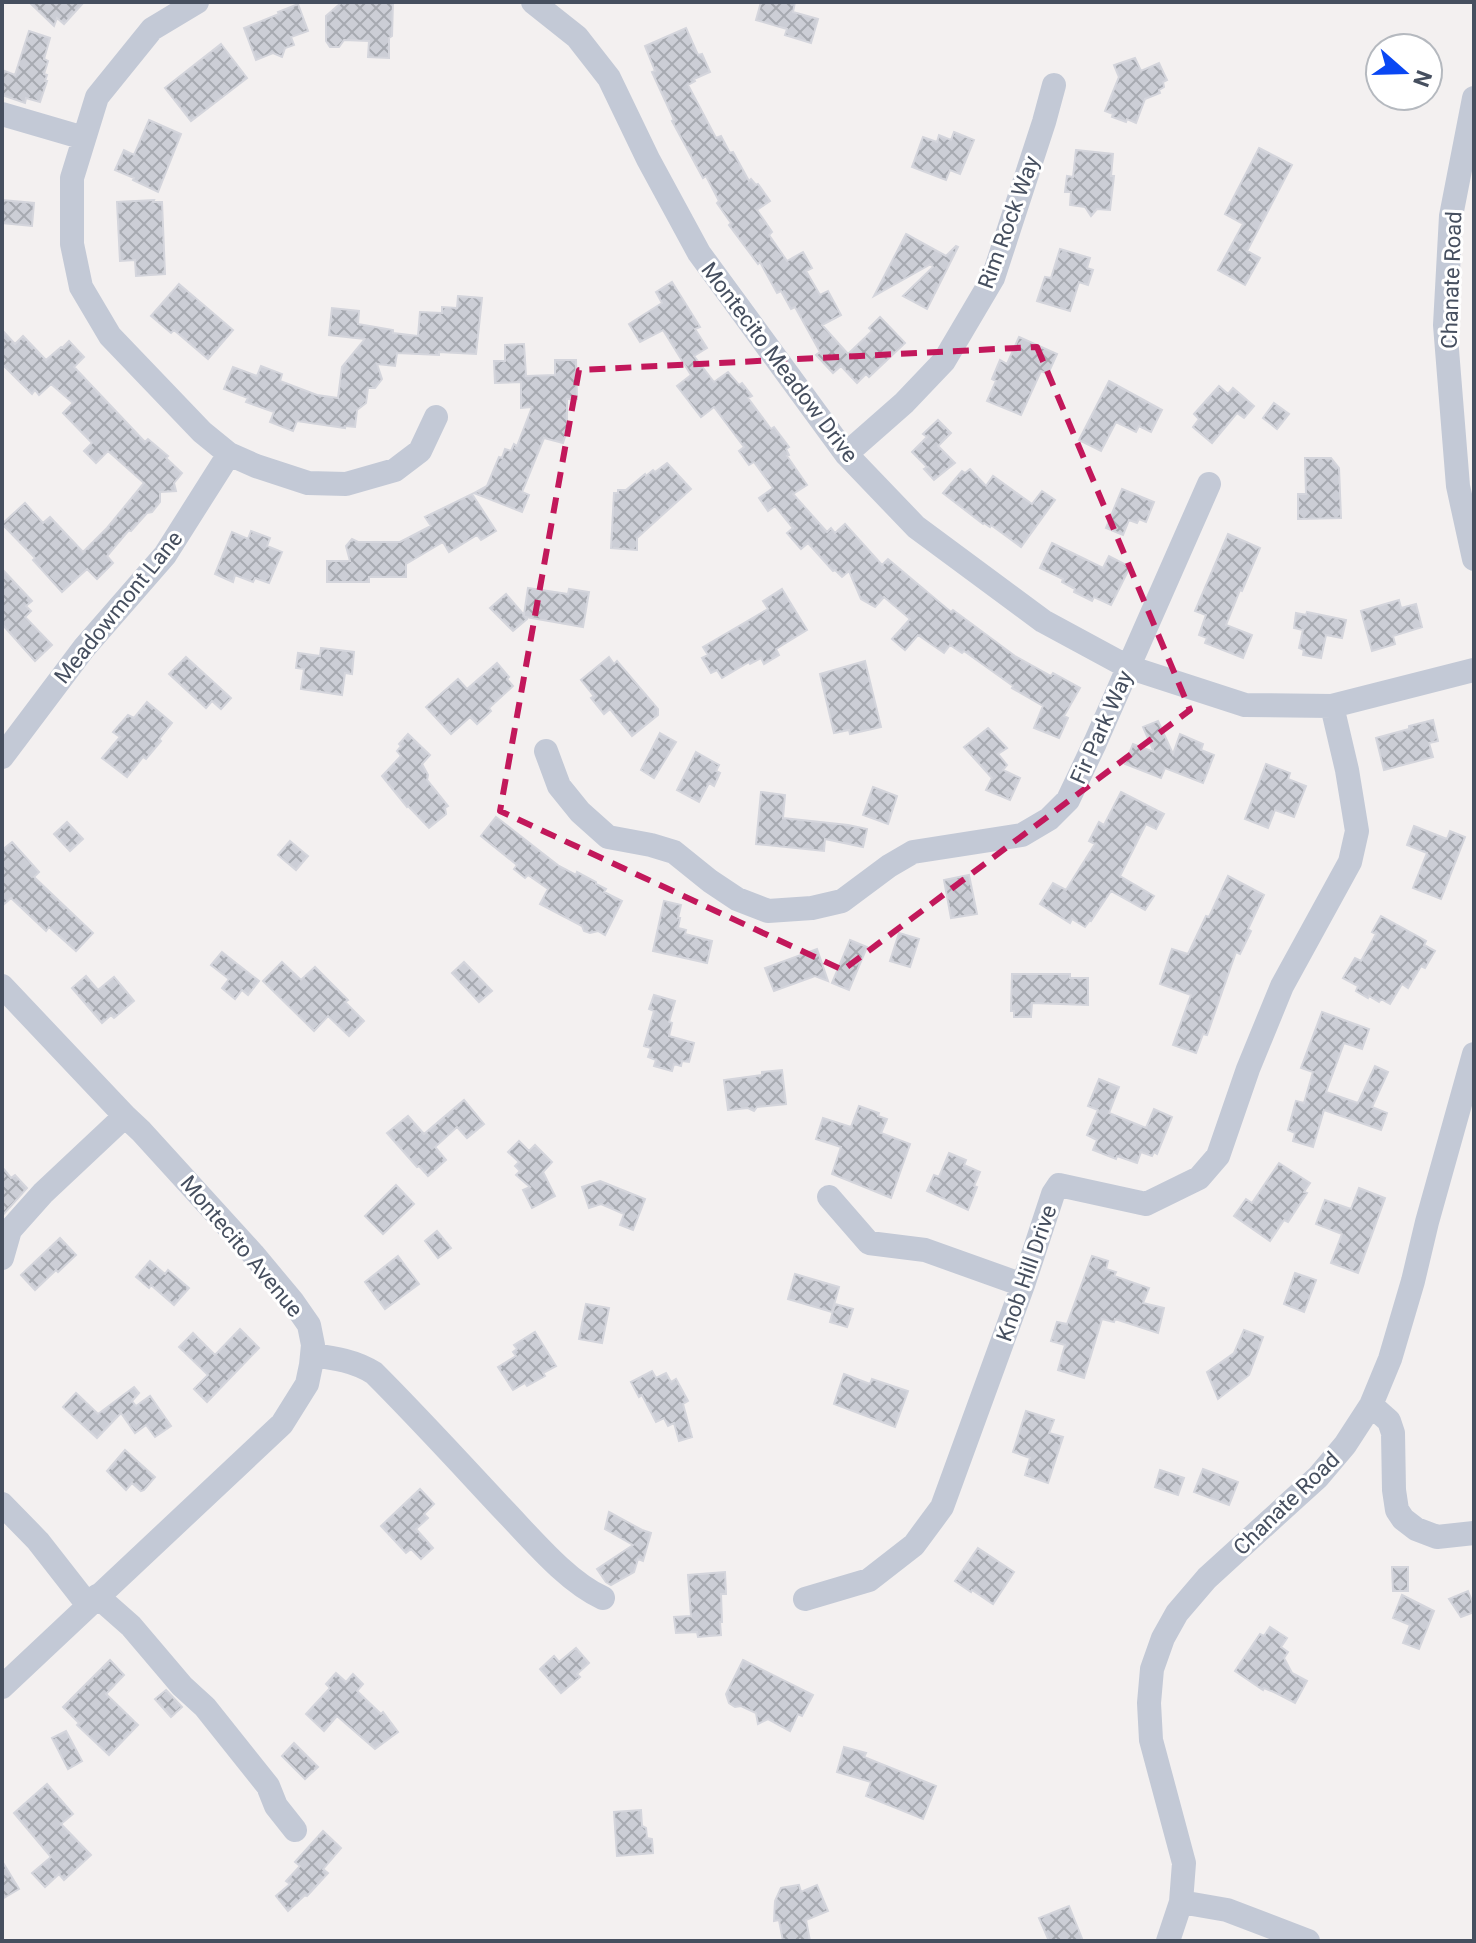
<svg xmlns="http://www.w3.org/2000/svg" width="1476" height="1943" viewBox="0 0 1476 1943" font-family="Roboto,sans-serif">
<defs>
<pattern id="building-cross-hatch" width="8" height="8" patternUnits="userSpaceOnUse" patternTransform="scale(2)"><rect width="8" height="8" fill="#ccced6"/><path d="M0 0l8 8M0 8l8-8" fill="none" stroke="#a7aab1"/></pattern>
</defs>
<rect width="100%" height="100%" fill="#f3f0f0"/>
<!-- building -->
<path fill="url(#building-cross-hatch)" stroke="#d4d5dc" stroke-width="2" d="M29 2H84L64 24 57 18 54 26Z
M342 2H393L392 36 389 38V58L368 57 369 41 344 40 339 47H330L326 41V16Z
M761 2H795L793 12 818 19 811 43 785 35 787 29 756 20Z
M298 4 308 31 291 37 294 45 285 48 282 57 273 53 256 60 244 28 279 14 278 12Z
M686 28 698 55 702 54 710 72 694 79 695 81 688 85 716 138 721 136 730 153 733 152 749 181 751 179 756 185 758 184 770 201 757 210 772 232 769 235 787 261 803 252 812 268 806 271 820 295 828 291 841 315 822 325 848 354 872 331 869 328 880 317 905 343 869 377 866 374 857 383 841 366 833 373 816 355 820 352 795 307 791 309 781 291 777 293 760 262 758 264 729 225 731 223 717 203 719 201 706 176 703 178 672 121 674 120 652 72 655 71 645 46Z
M29 31 50 38 44 59 48 61 44 74 47 75 45 81H47L40 102 26 98 25 103 2 95V70L15 75Z
M221 44 247 78 191 121 165 88Z
M1135 58 1141 71 1159 63 1167 80 1163 82 1164 87 1159 90 1160 93 1145 99 1136 123 1127 119 1126 122 1112 117 1113 114 1105 111 1119 77 1114 65Z
M149 120 181 134 158 192 133 180 134 178 115 170 124 150 134 155Z
M954 132 974 140 960 174 950 170 946 180 912 167 923 137 937 142 939 135 951 140Z
M1259 148 1292 165 1247 251 1260 258 1245 285 1218 270 1243 224 1225 214Z
M1076 150 1113 154 1111 176H1114L1110 210 1097 209 1091 216 1085 207 1070 205 1071 192H1065L1067 176 1073 177Z
M2 200 34 203 32 226 2 223Z
M154 200 153 202H162L165 274 136 276 135 260 120 261 117 202Z
M906 234 946 256 956 246 958 247 927 309 903 296 933 267 931 264 874 296Z
M1060 249 1090 258 1087 268 1093 270 1088 285 1079 282 1070 311 1037 301 1045 277 1051 278Z
M672 282 700 327 695 329 707 348 694 356 714 382 728 372 739 385 742 383 752 396 748 398 771 429 774 427 789 447 786 449 789 455 787 456 807 485 793 494 827 532 831 528 835 533 845 524 882 565 888 559 951 612 953 610 1015 656 1051 676 1053 673 1080 688 1064 716 1068 718 1059 738 1034 728 1043 706 1012 688 1013 686 964 651 962 653 950 645 944 653 918 635 905 650 892 639 910 619 884 597 875 607 861 599 849 571 842 577 835 570 833 571 808 543 801 549 787 533 793 528 775 506 768 511 759 498 773 488 754 462 749 465 739 451 744 447 714 407 701 417 677 386 691 375 663 330 640 342 629 324 662 303 656 292Z
M179 284 233 330 208 359 174 330 171 333 151 316Z
M458 296 482 298 476 354 439 352V355L397 353 395 366 377 364 382 379 375 388H368L366 403 357 410 355 427 345 426V428L297 421 293 431 270 422 274 412 246 402 248 398 224 389 233 367 257 376 261 366 282 374 280 381 317 395 338 398 342 367 365 339 329 335 332 308 359 311 358 324 393 330V333L418 336 420 312 442 313V307L457 308Z
M2 330 15 344 23 336 46 360 61 347 62 348 69 341 84 357 74 367 145 442 148 439 168 456 166 458 182 473 174 483 176 491 160 492V502L152 512 147 513 131 531 129 530 107 556 113 563 97 579 87 569 62 592 33 560 35 558 2 524 25 503 43 523 50 517 83 552 107 528 144 483 108 451 96 463 84 451 92 443 63 413 73 403 51 384 39 395 35 390 32 394 2 364Z
M1019 337 1057 354 1048 374 1041 371 1021 415 987 401 996 381 992 379 1000 360 1007 364Z
M524 344 526 376 555 375V360H576L577 399H567V430L563 443 544 438 522 492 529 495 522 512 474 493 487 486 499 457 502 458 505 449 511 451 514 444 517 446 532 407 521 408V382L495 383 494 361H505V345Z
M1109 381 1162 410 1151 432 1139 426 1136 432 1116 422 1101 451 1079 440Z
M1219 386 1228 394 1233 388 1254 406 1244 418 1237 413 1212 443 1193 427 1199 419 1194 414Z
M1274 403 1289 414 1277 429 1263 418Z
M938 420 951 433 938 446 955 463 934 480 924 469 927 467 912 452 927 437 923 434Z
M1305 458H1331L1339 468 1341 518 1298 519V494H1306Z
M667 463 691 489 637 538V550L611 548 614 493H618V490H626L645 474 646 476 653 470 655 472Z
M970 469 986 486 993 476 1032 504 1042 491 1055 500 1021 547 991 525 990 527 984 523 983 524 943 493 962 471 965 473Z
M1122 489 1154 502 1146 522 1139 519 1137 523 1129 520 1123 535 1106 528Z
M472 494 496 531 481 540 477 535 449 552 443 542 406 564V577H369V582H327V561H350L346 546 352 539 358 542H400L431 526 425 517Z
M251 531 270 538 267 546 282 552 269 583 255 578 253 582 235 575 233 582 215 574 232 532 248 539Z
M1228 534 1260 548 1242 591 1240 590 1226 625 1252 635 1243 658 1205 643 1207 638 1199 635 1206 615 1195 611Z
M1052 543 1103 568 1109 556 1130 567 1111 605 1094 597 1092 601 1074 592 1075 589 1062 582 1063 579 1040 568Z
M2 569 32 601 26 606 31 611 25 617 52 645 35 661 2 624Z
M528 588 568 594 569 589 589 592 583 627 526 617 527 619 513 631 490 608 506 594 524 615Z
M782 589 807 630 776 649 779 655 764 664 761 658 750 664 749 662 722 678 717 670 711 673 702 658 708 655 703 647 768 609 763 601Z
M1399 600 1401 608 1416 604 1422 627 1393 636 1395 644 1372 651 1361 611Z
M1307 612 1346 620 1342 638 1326 635 1321 658 1303 655 1304 650 1299 648 1303 630 1294 628 1296 613 1306 615Z
M321 648 354 652 352 674 345 673 342 695 301 689 304 669 296 668 298 653 320 656Z
M186 657 231 698 221 709 212 701 206 708 169 674Z
M609 657 614 664 617 661 658 709V715L632 736 610 709 604 714 591 698 594 696 581 680Z
M865 661 881 727 850 734 849 730 834 733 820 674Z
M497 663 509 677 507 679 513 686 489 708 491 711 477 724 470 717 451 734 426 707 458 679 467 689Z
M147 702 172 723 159 739 161 741 146 759 143 757 127 777 102 758 120 737 113 732 128 715 134 718Z
M1433 720 1438 741 1429 743 1433 757 1384 770 1376 738 1409 729V726Z
M1158 721 1173 754 1180 734 1203 744 1201 750 1214 755 1203 783 1165 768 1161 778 1125 764 1133 744 1154 752 1143 727Z
M988 728 1007 748 998 754 1007 765 1003 770 1020 778 1010 800 986 790 992 778 964 747Z
M660 733 676 742 654 778 641 770Z
M408 734 430 755 422 764 428 775 427 780 448 806 445 808 446 814 429 828 408 806 407 807 382 776 401 756 397 751 401 746 399 744Z
M696 752 719 765 716 771 720 773 714 786 709 783 699 802 677 790Z
M1266 764 1290 773 1288 779 1306 786 1294 817 1275 810 1268 828 1245 819Z
M873 787 897 796 888 824 863 815Z
M761 792 785 795 783 818 848 825 867 829 863 847 825 839 824 851 756 844Z
M1121 792 1164 814 1156 829 1146 824 1120 876 1154 896 1145 910 1111 891 1091 921 1090 920 1085 927 1072 919 1070 923 1040 904 1053 883 1066 890 1095 844 1089 841 1099 822 1104 825Z
M496 817 559 866 576 875 577 872 596 882V884L606 889 604 892 622 901 605 935 598 931 590 933 584 931 582 926 540 904 548 889 528 875 525 878 514 869 517 865 481 836Z
M67 822 83 839 70 851 54 834Z
M1414 826 1447 839 1450 831 1465 837 1441 899 1413 888 1427 853 1407 845Z
M290 841 308 856 296 870 278 855Z
M12 842 39 872 34 877 93 933 76 951 49 927 46 931 11 898 2 906V850Z
M969 875 977 914 951 918 944 880Z
M1228 876 1264 895 1248 929 1251 931 1240 954 1236 952 1207 1035 1203 1034 1196 1053 1173 1045 1191 995 1160 984 1172 949 1188 954 1206 916 1209 917Z
M664 901 681 905 678 918H680L678 928 686 930 685 934 712 941 707 963 653 951Z
M1381 916 1426 941 1424 945 1435 951 1425 968 1421 966 1408 988 1402 984 1390 1004 1381 999 1379 1002 1369 996 1368 998 1356 991 1358 986 1343 978 1355 958 1361 961 1376 934 1372 932Z
M899 933 919 939 910 967 890 961Z
M850 940 867 947 849 990 832 983Z
M817 949 828 981 815 976 774 991 765 968Z
M222 952 259 981 248 995 242 990 235 999 222 988 229 979 211 965Z
M282 962 301 980 315 967 348 1000 345 1002 364 1021 349 1036 328 1016 314 1031 263 981Z
M464 962 492 991 479 1002 452 973Z
M1012 974H1070V978H1088V1005L1032 1003 1031 1017H1014V1011H1011Z
M86 976 98 990 114 977 134 1001 114 1018 111 1015 102 1023 72 988Z
M654 995 675 1001 669 1022 672 1023 669 1036 694 1043 689 1062 682 1061 681 1066 674 1064 672 1071 654 1066 656 1060 648 1057 651 1048 644 1046 654 1011 649 1009Z
M1322 1012 1369 1029 1362 1049 1344 1043 1326 1092 1358 1103 1375 1066 1388 1072 1372 1107 1387 1113 1381 1130 1324 1110 1313 1147 1293 1141 1295 1133 1288 1130 1296 1101 1304 1103 1313 1072 1301 1068Z
M782 1070 786 1104 757 1107 754 1111 748 1108 728 1110 724 1080 762 1075V1072Z
M1099 1079 1119 1087 1109 1113 1146 1128 1154 1109 1172 1117 1157 1154 1154 1152 1152 1156 1141 1152 1137 1163 1117 1156 1116 1159 1093 1150 1097 1140 1087 1135 1098 1110 1088 1106Z
M464 1100 484 1124 467 1138 457 1127 435 1147 446 1160 428 1176 419 1166 417 1167 387 1133 408 1116 424 1134Z
M859 1106 879 1113 878 1116 887 1119 881 1133 910 1144 891 1198 832 1174 841 1147 816 1139 823 1118 851 1127Z
M519 1141 529 1151 535 1145 552 1162 543 1172 555 1196 532 1208 523 1190 530 1187 516 1175 520 1171 515 1166 519 1162 508 1152Z
M949 1153 966 1160 964 1165 980 1172 974 1186 977 1187 968 1210 927 1191 934 1175 939 1177Z
M1279 1163 1310 1183 1304 1192 1307 1193 1288 1222 1284 1220 1270 1241 1234 1216 1246 1199 1252 1203Z
M2 1167 11 1178 15 1175 27 1188 2 1216Z
M600 1181 645 1199 633 1230 620 1225 624 1214 601 1204 589 1208 582 1187Z
M396 1185 414 1204 383 1234 365 1216Z
M1359 1188 1385 1198 1358 1273 1331 1263 1342 1234 1316 1224 1325 1200 1351 1209Z
M437 1231 451 1248 438 1258 425 1241Z
M60 1238 76 1255 58 1272 56 1270 35 1290 21 1275Z
M398 1256 419 1284 385 1309 365 1282Z
M1092 1256 1108 1261 1106 1269 1116 1272 1114 1276 1149 1288 1143 1303 1164 1308 1158 1333 1115 1319 1114 1322 1102 1319 1084 1378 1058 1370 1065 1345 1051 1341 1057 1322 1067 1324Z
M150 1261 165 1274 168 1270 189 1288 174 1305 151 1285 149 1288 136 1277Z
M1295 1273 1316 1280 1304 1312 1284 1304Z
M795 1274 839 1287 832 1312 788 1299Z
M586 1304 609 1308 602 1343 579 1339Z
M835 1304 853 1309 847 1327 830 1322Z
M240 1329 259 1348 207 1402 194 1389 208 1375 179 1347 193 1333 215 1355Z
M1244 1330 1263 1337 1249 1375 1218 1399 1207 1372 1234 1353Z
M535 1332 556 1366 543 1373 545 1376 527 1386 525 1383 513 1390 498 1367 516 1356 513 1352 517 1349 514 1345Z
M652 1371 656 1378 666 1373 671 1382 676 1379 688 1401 683 1404 692 1437 679 1441 674 1423 668 1426 664 1418 656 1422 642 1395 639 1397 631 1382Z
M844 1374 870 1384 872 1379 908 1391 895 1427 834 1404Z
M134 1387 139 1393 132 1401 136 1406 150 1396 171 1426 155 1437 146 1425 135 1433 121 1413 97 1438 63 1407 76 1393 98 1414Z
M1026 1411 1054 1420 1049 1433 1063 1437 1048 1483 1025 1475 1030 1458 1013 1452Z
M125 1450 155 1477 144 1490 141 1491 132 1483 126 1490 107 1471Z
M1203 1469 1238 1482 1229 1505 1194 1492Z
M1160 1470 1184 1478 1178 1495 1155 1487Z
M420 1489 434 1504 424 1514 428 1518 416 1529 433 1548 421 1559 411 1549 406 1553 381 1526Z
M609 1512 642 1530 651 1533 643 1561 638 1559 634 1572 611 1585 606 1582 597 1569 633 1545 605 1529Z
M978 1548 1014 1572 993 1604 972 1590 971 1592 955 1581Z
M1392 1567H1408V1591H1393Z
M725 1572 726 1594H721L722 1622H720L721 1635 698 1637 697 1632 676 1633 674 1617 691 1616 688 1575Z
M1468 1591 1474 1606V1612L1461 1617 1449 1599Z
M1402 1595 1434 1611 1419 1649 1403 1643 1410 1625 1393 1618Z
M1270 1627 1287 1638 1281 1647 1288 1652 1284 1658 1292 1673 1307 1681 1295 1703 1276 1693 1264 1688 1263 1690 1235 1671 1260 1634 1264 1636Z
M576 1648 589 1663 577 1674 580 1677 561 1693 540 1669 554 1656 559 1662Z
M110 1660 124 1675 106 1694 138 1725 109 1755 77 1725 79 1723 63 1707Z
M743 1660 813 1695 802 1716 798 1714 790 1731 768 1719 758 1724 756 1713 741 1706 735 1707 729 1703 726 1694Z
M336 1673 346 1682 353 1674 363 1684 357 1691 381 1714 383 1712 398 1732 375 1749 337 1716 324 1731 306 1714 330 1688 326 1684Z
M166 1690 182 1707 171 1717 155 1699Z
M66 1731 82 1761 68 1769 52 1738Z
M294 1743 318 1767 305 1779 282 1756Z
M844 1747 866 1753 864 1757 936 1786 923 1819 866 1796 871 1782 837 1772Z
M47 1784 73 1814 61 1824 91 1855 64 1880 59 1874 45 1887 32 1873 51 1857 14 1813Z
M641 1810 642 1826 646 1828 647 1838 652 1839 653 1853 617 1856 614 1812Z
M323 1831 341 1848 323 1869 328 1873 307 1896 305 1895 288 1911 276 1896 290 1884 286 1881 300 1866 295 1862Z
M2 1861 19 1889 2 1899Z
M799 1885 801 1892 817 1885 828 1911 806 1920 810 1941H783L779 1920 774 1921 775 1901 781 1888Z
M1069 1906 1083 1941H1049L1039 1918Z"/>
<g fill="none" stroke-linecap="round" stroke-linejoin="round">
<!-- minor -->
<path stroke="#c3c9d6" stroke-width="24" d="M197 2 152 29 97 97 72 178V244L81 287 110 336 202 432 229 454 256 466 308 483 346 484 395 470 420 451 436 417
M533 2 577 37 609 78 648 159 699 253 846 454 916 527 1043 621 1128 667 1245 705 1332 706 1474 670
M1474 98 1451 216 1445 325 1458 486 1474 559
M2 114 84 138
M846 454 904 403 944 361 993 278 1044 122 1054 85
M546 751 559 786 580 812 608 837 651 845 674 852 710 881 737 899 768 911 812 908 842 901 889 866 913 852 1022 835 1049 819 1068 800 1095 743 1209 484
M2 757 84 648 165 555 229 454
M2 986 125 1116 141 1131 253 1254 293 1302 309 1325 313 1345 311 1365 307 1384 282 1424 2 1687
M829 1197 869 1243 925 1250 1023 1285
M2 1258 10 1230 43 1193 125 1116
M312 1355C335 1358 355 1361 374 1373 418 1417 460 1463 502 1508 531 1538 566 1581 603 1598
M1371 1405 1389 1421 1393 1433 1394 1490 1397 1510 1403 1519 1416 1529 1437 1537 1474 1533
M2 1504 38 1541 88 1605
M97 1596 131 1626 182 1686 205 1707 268 1786 276 1806 295 1830
M805 1599 869 1580 914 1545 942 1507 1023 1285 1053 1194 1059 1185 1146 1204 1199 1178 1218 1156 1248 1069 1282 986 1350 862 1357 831 1347 770 1332 706
M1181 1902 1227 1910 1308 1941
M1168 1941 1181 1902 1184 1863 1151 1740 1149 1703 1152 1669 1163 1638 1177 1613 1207 1578 1318 1477 1345 1445 1371 1405 1390 1359 1413 1281 1427 1222 1474 1054"/>
</g>
<!-- marked area -->
<path fill="none" stroke="#c2185b" stroke-width="6" stroke-dasharray="16 10" stroke-linejoin="round" d="M1037 347 1190 710 843 970 500 811 579 370Z"/>
<g text-anchor="middle" stroke-width="6" stroke-linejoin="round" paint-order="stroke">
<!-- street labels -->
<g font-size="22" fill="#464f5f" stroke="#fff">
<text transform="translate(1008 222) rotate(-70)" y="8">Rim Rock Way</text>
<text transform="translate(1451 280) rotate(-88)" y="8">Chanate Road</text>
<text transform="translate(780 362) rotate(53)" y="8">Montecito Meadow Drive</text>
<text transform="translate(118 607) rotate(-51)" y="8">Meadowmont Lane</text>
<text transform="translate(1101 727) rotate(-66)" y="8">Fir Park Way</text>
<text transform="translate(242 1246) rotate(50)" y="8">Montecito Avenue</text>
<text transform="translate(1026 1273) rotate(-71)" y="8">Knob Hill Drive</text>
<text transform="translate(1286 1503) rotate(-44)" y="8">Chanate Road</text>
</g>
</g>
<!-- border -->
<rect width="1476" height="1943" fill="none" stroke="#464f5f" stroke-width="8"/>
<!-- north arrow -->
<g transform="translate(1404 72) rotate(110)"><circle r="38" fill="#ffffff" stroke="#b5b9bf" stroke-width="2"/>
<path d="M0-6L14 30L0 20L-14 30Z" fill="#0a47f3"/>
<text y="-12" font-size="22" font-weight="bold" text-anchor="middle" fill="#464f5f">N</text>
</g>
</svg>
